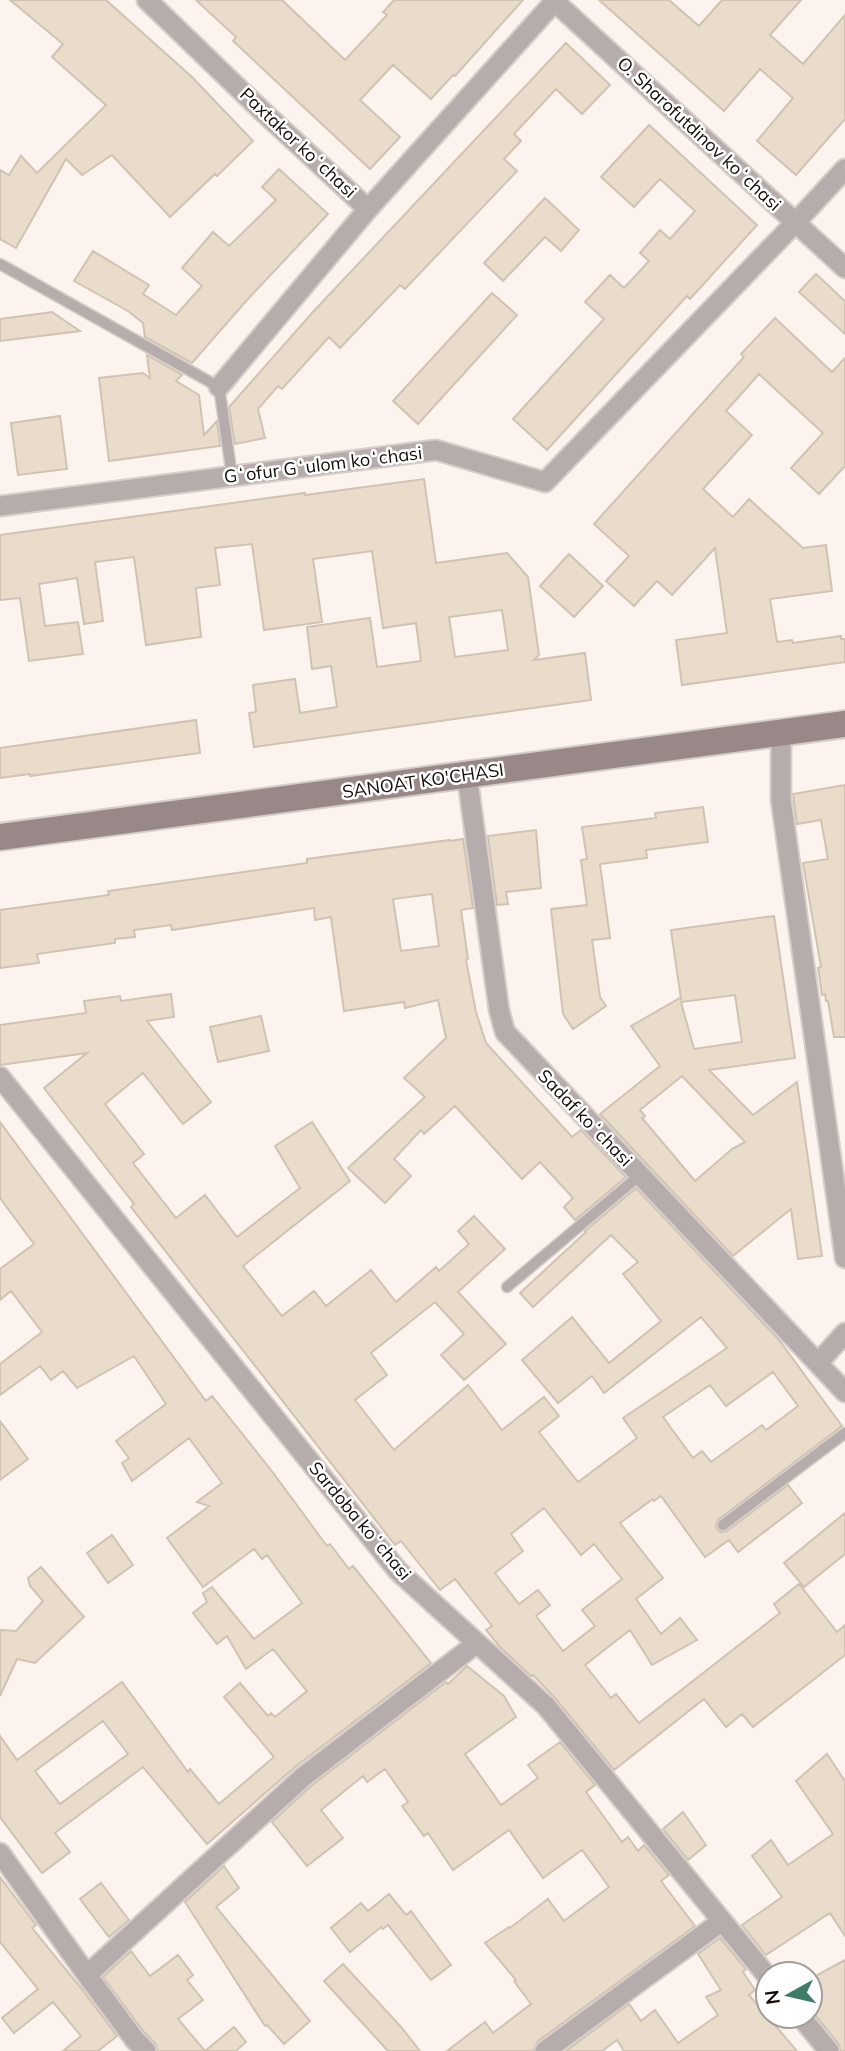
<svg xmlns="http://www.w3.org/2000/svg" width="845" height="2051" viewBox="0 0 845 2051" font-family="Mulish,sans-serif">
<rect width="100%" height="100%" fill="#fcf3ef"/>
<!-- building -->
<path fill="#eadccb" stroke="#d1c3b2" stroke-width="2" fill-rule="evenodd" d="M10 0H106L192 77 253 141 217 176 215 174 170 217 112 155 82 175 66 159 16 248 0 239V170L9 175 21 156 37 173 106 105 52 57 63 44Z
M196 0H282L345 60 387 15 383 12 394 0H523L455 76 453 75 431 99 393 65 360 100 400 137 370 169 233 41 236 37Z
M599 0H669L699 26 722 0H801L770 35 803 64 845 15V119L796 175 757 141 793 98 760 69 724 111Z
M566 43 610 85 582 114 556 89 514 134 521 141 504 159 517 171 405 289 400 285 340 348 329 337 282 389 278 386 258 409 265 438 235 444 229 407 312 313Z
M649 125 757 225 690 299 687 296 547 450 513 419 604 319 585 302 610 275 624 288 649 261 640 253 660 230 670 239 695 211 660 179 634 207 601 177Z
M279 169 328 214 247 300 192 363 145 337 143 323 128 311 74 281 93 251 149 285 143 294 176 315 202 286 182 268 213 232 229 246 276 200 262 187Z
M545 198 579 230 561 251 545 237 503 281 484 263Z
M816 274 845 301V334L799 292Z
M492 293 517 315 418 424 393 401Z
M52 312 80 331 0 341V319Z
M775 318 832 372 845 358V466L819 494 791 468 823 433 759 374 726 411 752 435 703 489 733 517 749 499 803 548 826 545 832 591 770 599 777 642 792 640 793 643 841 636V639H845V662L682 685 676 640 727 633 715 548 672 595 657 581 634 606 606 581 629 556 594 524 744 357 741 354Z
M147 355 182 375 176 381 199 395 204 435 217 421 220 446 109 461 99 378 143 373 150 378Z
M60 416 67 469 18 475 11 423Z
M424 479 436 563 507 553 528 577 539 655 534 660 585 653 591 700 254 747 249 713 256 712 253 685 295 679 300 713 337 707 331 666 312 669 307 627 370 618 377 667 421 661 416 623 383 628 372 551 313 559 322 622 264 630 252 544 215 548 220 585 196 588 201 637 146 645 134 557 95 562 103 621 84 624 77 578 39 584 45 626 78 622 83 654 29 661 20 598 0 600V535L305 493V495ZM502 610 508 650 455 657 449 617Z
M569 554 603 586 574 617 540 586Z
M196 720 200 753 30 776V774L0 778V748Z
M845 785V1037H834L828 1001H826L825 994 822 995 818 968 821 967 803 863 828 859 821 820 797 824 793 794Z
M703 807 708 842 646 850 647 858 600 864 610 938 592 940 600 997 606 1006 573 1029 563 1014 551 909 587 905 581 860 587 859 582 827 656 818 655 813Z
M536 830 541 888 506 892 508 904 497 905 488 836Z
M463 839 473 908 461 910 468 959 466 960 476 1012 486 1043 572 1137 581 1130 626 1177 575 1220 564 1207 573 1198 540 1162 522 1179 455 1106 424 1134 421 1130 394 1159 411 1176 385 1203 348 1168 425 1097 404 1078 446 1038 438 1000 405 1008 404 1002 344 1011 331 917 315 920 314 908 172 930 171 925 134 930 135 937 115 939V943L37 954 39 963 0 968V910L109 895 108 891 307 863V859L450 840V841ZM432 894 439 946 401 951 393 899Z
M774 916 795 1058 709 1070 753 1115 797 1082 822 1256 798 1259 791 1209 733 1256 600 1114 660 1066 631 1026 680 998 681 999 671 930ZM735 995 742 1042 694 1049 681 1002ZM682 1076 745 1142 732 1149 695 1181 642 1118 645 1116 640 1110Z
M171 994 174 1017 147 1021 211 1102 183 1124 143 1073 105 1104 144 1154 133 1163 176 1218 205 1195 237 1237 300 1188 275 1146 312 1122 350 1181 243 1266 282 1316 314 1291 326 1306 371 1270 396 1302 436 1267 439 1271 469 1244 458 1231 474 1216 505 1249 458 1292 506 1344 464 1380 441 1355 464 1334 435 1302 371 1353 387 1375 355 1400 394 1450 468 1385 502 1430 544 1397 559 1416 539 1432 578 1482 637 1438 623 1418 727 1348 701 1317 604 1393 592 1376 558 1403 522 1360 572 1317 609 1363 661 1321 623 1274 638 1262 611 1235 533 1307 520 1293 586 1232 585 1231 636 1188 779 1340 842 1426 718 1520 716 1525 718 1530 721 1532 727 1531 788 1485 802 1503 738 1552 729 1540 705 1557 661 1496 654 1501 653 1499 620 1523 663 1578 636 1599 661 1634 680 1618 697 1640 652 1665 630 1630 585 1665 611 1698 616 1694 639 1723 780 1613 774 1604 799 1584 837 1632 845 1625V1655L753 1727 742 1714 726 1727 704 1699 614 1770 555 1698 533 1675 531 1676 500 1647 486 1630 492 1626 455 1579 440 1590 401 1541 395 1545 131 1207 134 1204 44 1088 87 1053 0 1065V1025L86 1013 84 1001 120 996 121 1001ZM773 1372 798 1406 766 1430 762 1425 711 1462 702 1451 693 1458 663 1417 710 1385 726 1406ZM544 1508 581 1555 594 1544 622 1579 582 1610 595 1626 563 1651 536 1616 550 1605 538 1590 519 1604 495 1573 523 1551 511 1534Z
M261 1016 269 1051 218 1062 210 1027Z
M0 1122 206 1401 212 1396 271 1470 327 1546 330 1544 349 1569 353 1566 431 1663 295 1767 207 1844 143 1767 55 1833 70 1852 42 1873 0 1817V1736L17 1760 122 1682 188 1772 190 1769 219 1804 274 1757 224 1697 240 1683 268 1716 271 1713 275 1717 307 1691 273 1649 246 1669 227 1636 217 1644 193 1613 207 1602 203 1593 212 1587 254 1639 302 1603 267 1555 262 1559 254 1549 203 1587 167 1538 209 1506 197 1502 222 1483 189 1438 132 1481 122 1463 129 1458 116 1441 166 1404 134 1356 77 1388 63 1371 51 1380 40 1366 0 1395V1364L42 1332 11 1291 0 1300V1269L34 1244 0 1198ZM103 1721 128 1754 60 1804 35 1771Z
M0 1421 28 1459 0 1480Z
M845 1513V1554L804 1587 784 1563Z
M112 1535 133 1565 108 1583 87 1553Z
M41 1567 84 1617 35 1663 17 1659 0 1696V1630L16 1631 43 1601 30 1586 28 1578Z
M467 1666 504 1696 516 1717 465 1754 501 1805 538 1778 528 1765 560 1742 595 1785 586 1792 622 1842 628 1837 638 1851 644 1845 669 1875 661 1881 695 1926 538 2041 533 2051H447L485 2022 493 2033 531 2004 514 1981 516 1980 485 1943 509 1927 510 1928 548 1899 564 1921 609 1887 582 1850 543 1878 509 1830 453 1870 428 1833 424 1836 402 1806 408 1802 385 1769 367 1782 363 1776 321 1810 343 1838 307 1866 272 1822 311 1786 446 1682 448 1684Z
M827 1754 845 1781V1936L830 1913 766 1955 742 1925 782 1897 752 1856 771 1840 788 1865 833 1834 796 1781Z
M683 1812 706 1845 688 1860 663 1829Z
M224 1866 239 1888 216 1907 310 2021 284 2044 267 2025 265 2026 185 1902Z
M0 1877 36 1925 32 1928 81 1988 117 2036 98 2051H63L81 2036 53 2002 14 2033 2 2018 38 1989 0 1942Z
M101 1883 129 1920 109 1937 80 1899Z
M389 1894 406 1915 411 1911 451 1965 431 1980 388 1925 383 1929 381 1927 350 1952 331 1928 361 1903 368 1911Z
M720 1938 746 1969 743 1972 755 1990 749 1995 797 2051H624L617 2040 602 2051H566L629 2004 641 2021 655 2010 678 2043 718 2015 706 1997 721 1990 698 1954Z
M131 1951 150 1976 178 1955 193 1975 187 1980 203 2000 178 2019 205 2051 234 2027 246 2042 236 2051H158L155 2043 144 2032 103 1977Z
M845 1960V2051H841L838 2043 810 2009V1979Z
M343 1964 402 2028 420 2051H388L324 1981Z"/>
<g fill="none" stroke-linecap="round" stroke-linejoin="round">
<!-- service casing -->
<g stroke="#d7ceca" stroke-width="13">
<path id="service" d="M0 264 219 387 232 476
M507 1287 640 1175
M723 1525 845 1433"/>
</g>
<!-- minor casing -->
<g stroke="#d7ceca" stroke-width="23">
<path id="minor" d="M147 0 260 109 368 209 556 0
M553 0 845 268
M219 387 368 209
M0 506 436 450 545 482 795 223 845 169
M781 734V800L845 1258
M467 775 499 1010 505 1032 845 1392
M0 1077 398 1571 546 1706 768 1977
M818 1363 845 1333
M0 1853 87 1975 135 2040 146 2051
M87 1975 303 1777 477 1643
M800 2016 829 2051
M545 2051 722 1921"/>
</g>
<!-- secondary casing -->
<g stroke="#d7ceca" stroke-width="30">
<path id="secondary" d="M0 837 845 724"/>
</g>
<!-- service -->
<use href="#service" stroke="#b6acab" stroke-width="10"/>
<!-- minor -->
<use href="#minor" stroke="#b6acab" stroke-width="19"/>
<!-- secondary -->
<use href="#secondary" stroke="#988887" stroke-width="26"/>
</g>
<g text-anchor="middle" stroke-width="5" stroke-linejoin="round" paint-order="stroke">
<!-- street labels -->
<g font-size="18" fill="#130c09" stroke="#fff">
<text transform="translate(699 134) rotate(43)" y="6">O. Sharofutdinov koʻchasi</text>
<text transform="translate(298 143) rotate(43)" y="6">Paxtakor koʻchasi</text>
<text transform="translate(323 465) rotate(-7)" y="6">Gʻofur Gʻulom koʻchasi</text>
<text transform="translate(423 781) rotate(-8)" y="6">SANOAT KO'CHASI</text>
<text transform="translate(585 1118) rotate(46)" y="6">Sadaf koʻchasi</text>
<text transform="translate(360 1521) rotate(50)" y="6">Sardoba koʻchasi</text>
</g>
</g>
<!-- north arrow -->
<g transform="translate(789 1995) rotate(262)"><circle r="33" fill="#ffffff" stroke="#a19e9d" stroke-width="2"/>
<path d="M0-5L12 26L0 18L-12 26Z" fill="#3f7c68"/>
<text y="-10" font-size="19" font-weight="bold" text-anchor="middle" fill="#130c09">N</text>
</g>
</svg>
